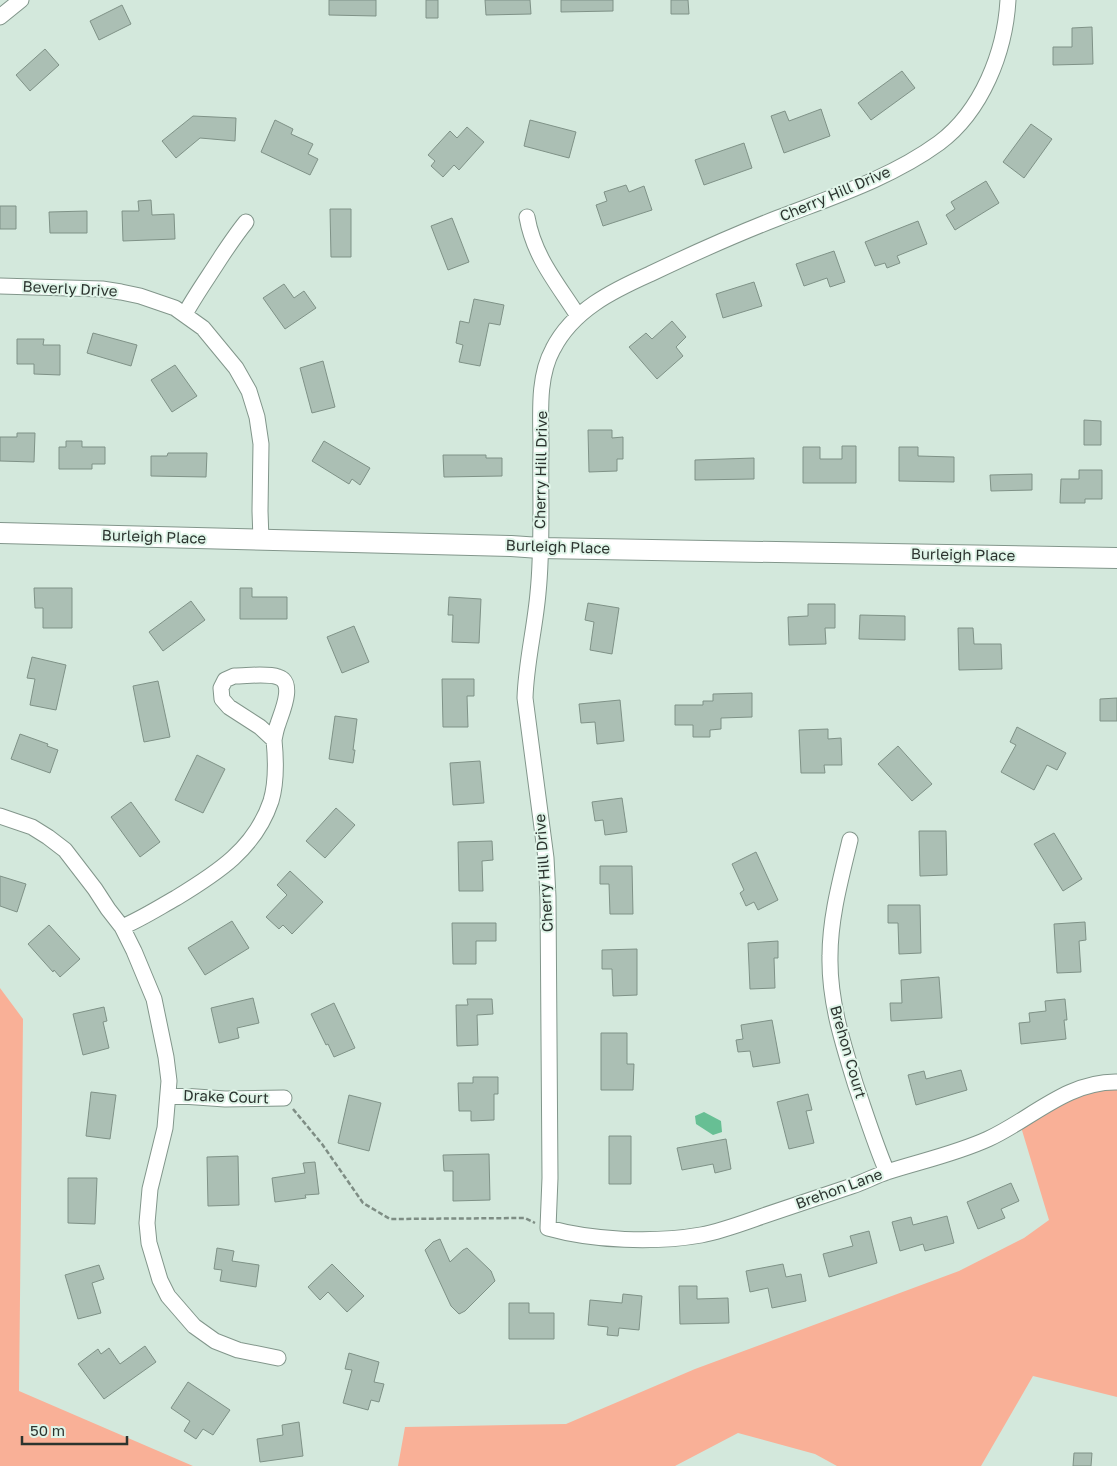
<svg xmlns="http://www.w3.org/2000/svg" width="1117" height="1466" viewBox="0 0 1117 1466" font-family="'Golos Text',sans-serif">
<rect width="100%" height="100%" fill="#d3e8dc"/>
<!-- green -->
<path fill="#f9b097" d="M0 988 23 1019 19 1391 193 1466H0Z
M1117 1087V1397L1033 1376 981 1466H837L815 1454 738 1433 675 1466H398L405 1427 566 1424 695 1369 959 1271 1024 1238 1049 1220 1021 1127 1080 1095Z"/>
<!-- water -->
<path fill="#67bf94" d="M704 1112 721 1121 722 1132 713 1135 696 1124 695 1116Z"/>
<!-- building -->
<path fill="#abbfb4" stroke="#7f9287" d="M329 0H376V16L329 15Z
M426 0H438V18H426Z
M485 0H530L531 14 486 15Z
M561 0H613V11L561 12Z
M671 0H688L689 14H671Z
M122 5 131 24 99 40 90 21Z
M1092 27 1093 64 1053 65V47H1072V28Z
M45 49 59 65 30 91 16 75Z
M902 71 915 88 871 120 858 103Z
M821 109 830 136 784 153 771 116 785 111 789 121Z
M193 116 236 118 235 141 200 138 176 158 162 141Z
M275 120 293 129 291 134 313 144 308 154 318 159 310 175 261 152Z
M530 120 576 132 569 158 524 146Z
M1031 124 1052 139 1024 178 1003 162Z
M467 127 484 142 459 170 454 165 443 177 431 166 435 161 428 155 450 131 457 138Z
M744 143 752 168 704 185 695 160Z
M986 181 999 203 955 230 946 215 955 209 951 202Z
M626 185 629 192 644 186 652 210 603 226 596 205 607 201 604 192Z
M151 200 152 215 174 214 175 239 123 241 122 211H139L138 201Z
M0 206H16V229H0Z
M330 209H351V257H331Z
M87 211V233H50L49 212Z
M452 218 469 262 448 270 431 226Z
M918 221 927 244 897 256 900 263 887 268 885 263 875 266 865 242Z
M834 251 845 282 830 287 827 278 804 286 796 264Z
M754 282 762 306 723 318 716 294Z
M284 284 294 298 304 291 316 308 285 329 263 298Z
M474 299 504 305 500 325 489 323 480 366 459 362 463 345 456 343 460 321 469 323Z
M672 321 686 337 676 347 683 356 657 379 629 347 646 333 652 339Z
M93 333 137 345 131 366 87 353Z
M17 339H44L43 345H60V375L34 374V364H17Z
M323 361 335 407 312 413 300 368Z
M175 365 197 396 172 412 151 380Z
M1084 420 1101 421V445H1084Z
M588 430H612V438L623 437V459H617V471L589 472Z
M17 433H35L34 462 0 461V437H17Z
M66 441H82V447H105V464H92V469H59V447H66Z
M324 441 370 468 360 485 352 479 349 484 312 461Z
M842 446H856V483H803V447H820V459H842Z
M899 447H918V456L954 457V482L899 481Z
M168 453H207L206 477 151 476V456H167Z
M443 455H486V458H502V476L444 477Z
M754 458V479L695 480V460Z
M1079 470H1102V499H1085V503H1060L1061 479H1079Z
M1032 474V490L991 491 990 475Z
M34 588H72V628H43V608H35Z
M240 588H252V597H287V619H240Z
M449 597 481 599 479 643 452 642 453 615H448Z
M191 601 205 620 163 651 149 632Z
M588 603 619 608 612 654 590 650 594 622 585 620Z
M808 604H835V628H825L826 644 789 645 788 617 808 616Z
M860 615 905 616V640L859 639Z
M354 626 369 662 342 673 327 637Z
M958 628H973L974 644H1001L1002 669 959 670Z
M32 657 66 665 56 710 30 705 35 679 27 678Z
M442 679H474V696H467L468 727H443Z
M158 681 170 737 144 742 133 686Z
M752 693V717L721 718V729L710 730V737H693V725H675V705H703V701H713V694Z
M1117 698V721H1100V699Z
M620 700 624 741 597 744 595 722 581 723 579 704Z
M335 716 357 719 353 750H355L353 763 329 759Z
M1017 727 1066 753 1057 770 1047 765 1034 790 1001 772 1016 745 1010 742Z
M828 729V739L841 738 842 765H824L825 773H801L799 730Z
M20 734 48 744 47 746 58 750 50 773 11 759Z
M898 746 932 784 912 801 878 764Z
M197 755 225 769 203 813 175 800Z
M480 761 484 803 453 805 450 763Z
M622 798 627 832 605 835 603 820 595 821 592 802Z
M131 802 160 842 140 857 111 817Z
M336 808 355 825 325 858 306 841Z
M919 831H946L947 875 920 876Z
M1054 833 1082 879 1063 891 1034 844Z
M492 841 493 860 482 861 483 891H459L458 842Z
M756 852 778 900 758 910 754 902 746 906 740 893 744 890 732 864Z
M600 866H632L633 914H610L609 884H600Z
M290 871 323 902 292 934 283 925 279 929 266 917 287 895 277 885Z
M0 876 26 884 17 912 0 906Z
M888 905H920L921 953 899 954 898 923H888Z
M232 921 249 948 205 975 188 948Z
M1085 922 1086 940 1079 941 1081 972 1057 973 1054 924Z
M452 923H496V941H476V964H453Z
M49 925 80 959 60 977 54 970 53 972 28 944Z
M778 941V958H774L775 988 750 989 748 943Z
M637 949V995L613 996 612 969H602V950Z
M939 977 942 1018 891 1021 890 1003H902L901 980Z
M253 998 259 1023 237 1028 239 1038 219 1043 211 1008Z
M467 999H492L493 1014 477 1015 478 1045 457 1046 456 1005H468Z
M1065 999 1067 1020H1064L1066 1039 1021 1044 1019 1023 1030 1022 1029 1013 1046 1011 1045 1001Z
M334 1003 355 1048 334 1057 328 1044 326 1045 311 1014Z
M104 1007 107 1021 103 1022 109 1048 83 1055 73 1014Z
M772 1020 780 1063 753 1067 750 1051 738 1052 736 1040 743 1039 741 1025Z
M601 1033H627V1064H634L633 1090H601Z
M961 1070 967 1090 916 1105 908 1075 924 1071 926 1079Z
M473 1077H498V1094H494V1120L471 1121V1111H459L458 1083H473Z
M91 1092 116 1095 110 1139 86 1136Z
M808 1094 812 1110 806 1111 814 1143 789 1149 777 1102Z
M349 1095 381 1103 369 1151 338 1143Z
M609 1136H631V1184H609Z
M726 1139 731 1169 715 1173 713 1164 682 1170 677 1148Z
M489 1154 490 1200 453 1201V1171H444L443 1155Z
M238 1156 239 1205 208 1206 207 1157Z
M315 1162 319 1194 305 1195 306 1198 275 1202 272 1178 305 1173 303 1163Z
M68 1178H97L95 1224 68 1223Z
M1011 1183 1019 1201 1001 1209 1005 1218 978 1229 967 1202Z
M947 1216 954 1243 925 1251 923 1244 900 1251 892 1222 911 1217 913 1225Z
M869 1231 877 1263 829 1277 823 1254 853 1246 850 1236Z
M440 1239 450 1262 463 1250 467 1248 491 1271 495 1281 465 1311 459 1314 451 1306 425 1250 433 1242Z
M217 1248 234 1251 232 1261 259 1265 256 1287 220 1281 222 1270 214 1269Z
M332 1264 364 1296 347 1312 328 1292 320 1300 308 1287Z
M783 1264 786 1277 801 1274 806 1301 772 1308 768 1288 750 1292 746 1271Z
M99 1265 104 1279 92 1283 101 1313 78 1319 65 1275Z
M679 1286H697V1299L728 1298 729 1323 680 1324Z
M623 1294 642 1296 639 1330 619 1328 618 1336 607 1335 608 1327 588 1325 590 1300 622 1303Z
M509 1303H529V1313H554V1339H509Z
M145 1346 156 1362 104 1399 78 1364 98 1349 101 1354 109 1348 120 1364Z
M349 1353 379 1362 374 1382 384 1384 379 1402 371 1400 368 1410 343 1403 352 1370 345 1369Z
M188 1382 230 1410 213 1435 203 1429 196 1439 184 1431 190 1421 171 1408Z
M299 1422 303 1456 260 1462 257 1439 283 1435 282 1425Z
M1074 1453H1092L1091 1466H1073Z"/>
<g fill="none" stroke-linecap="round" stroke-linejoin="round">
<!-- minor casing -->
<g stroke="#82968b" stroke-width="17">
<path id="minor" d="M1008 0C1005 52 982 111 939 143 891 178 832 197 778 218 734 235 692 254 650 274 612 291 573 310 553 349 537 378 541 416 541 448 540 496 543 545 538 593 535 628 526 663 525 698L546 858 548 897 550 1178 548 1228C594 1241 655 1243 701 1235 722 1231 743 1223 763 1216 793 1206 823 1196 852 1186 864 1182 875 1176 887 1172 921 1161 955 1154 988 1139 1030 1120 1067 1081 1117 1082
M0 17 21 0
M527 217C534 257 557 283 578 316
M0 286 102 289 121 292 140 296 175 308 203 328 236 368 249 391 257 417 261 444 260 511 261 540
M185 314C196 294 209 276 221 257 229 245 237 233 246 222
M234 676C247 676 267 673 278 677 296 682 281 714 278 724 276 729 275 735 274 740L260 727 229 707 222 699 221 688 225 680Z
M0 816 32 827 48 837 65 850 95 889 108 909 122 927 134 951 154 999 166 1057 169 1081 165 1128 150 1189 147 1223 149 1243 160 1280 168 1296 194 1326 215 1341 238 1350 278 1358
M850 840C841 878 830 917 830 956 829 1001 843 1044 856 1086 866 1115 875 1144 887 1172
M122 927C141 919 158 908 176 898 217 873 255 849 271 801 277 781 276 760 274 740
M168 1095 225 1099 284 1098"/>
</g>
<!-- tertiary casing -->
<g stroke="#82968b" stroke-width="22">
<path id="tertiary" d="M0 533 511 546 540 548 1117 558"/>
</g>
<!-- path -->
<path stroke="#7e8d84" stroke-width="2.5" stroke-dasharray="5 2.5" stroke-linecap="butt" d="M293 1109 322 1144 363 1203 390 1219 525 1218 535 1223"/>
<!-- minor -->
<use href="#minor" stroke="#fff" stroke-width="15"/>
<!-- tertiary -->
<use href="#tertiary" stroke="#fff" stroke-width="20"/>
</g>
<g text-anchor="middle" stroke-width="4" stroke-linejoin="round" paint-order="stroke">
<!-- street labels -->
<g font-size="15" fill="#2c342f" stroke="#e0f5e9">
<text transform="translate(835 194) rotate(-23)" y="5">Cherry Hill Drive</text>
<text transform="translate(70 289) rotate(3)" y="5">Beverly Drive</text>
<text transform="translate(541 470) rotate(-89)" y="5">Cherry Hill Drive</text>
<text transform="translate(154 537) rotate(2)" y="5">Burleigh Place</text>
<text transform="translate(558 547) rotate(2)" y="5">Burleigh Place</text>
<text transform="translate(963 555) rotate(1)" y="5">Burleigh Place</text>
<text transform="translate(544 873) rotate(-94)" y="5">Cherry Hill Drive</text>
<text transform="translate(848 1052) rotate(74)" y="5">Brehon Court</text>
<text transform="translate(226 1097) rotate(2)" y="5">Drake Court</text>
<text transform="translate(839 1189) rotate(-20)" y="5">Brehon Lane</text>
</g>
</g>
<!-- scale -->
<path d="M22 1436v8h105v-8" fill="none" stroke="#2c342f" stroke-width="2.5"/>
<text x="30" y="1436" font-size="15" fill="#2c342f" stroke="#e0f5e9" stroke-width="4" paint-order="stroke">50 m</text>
</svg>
